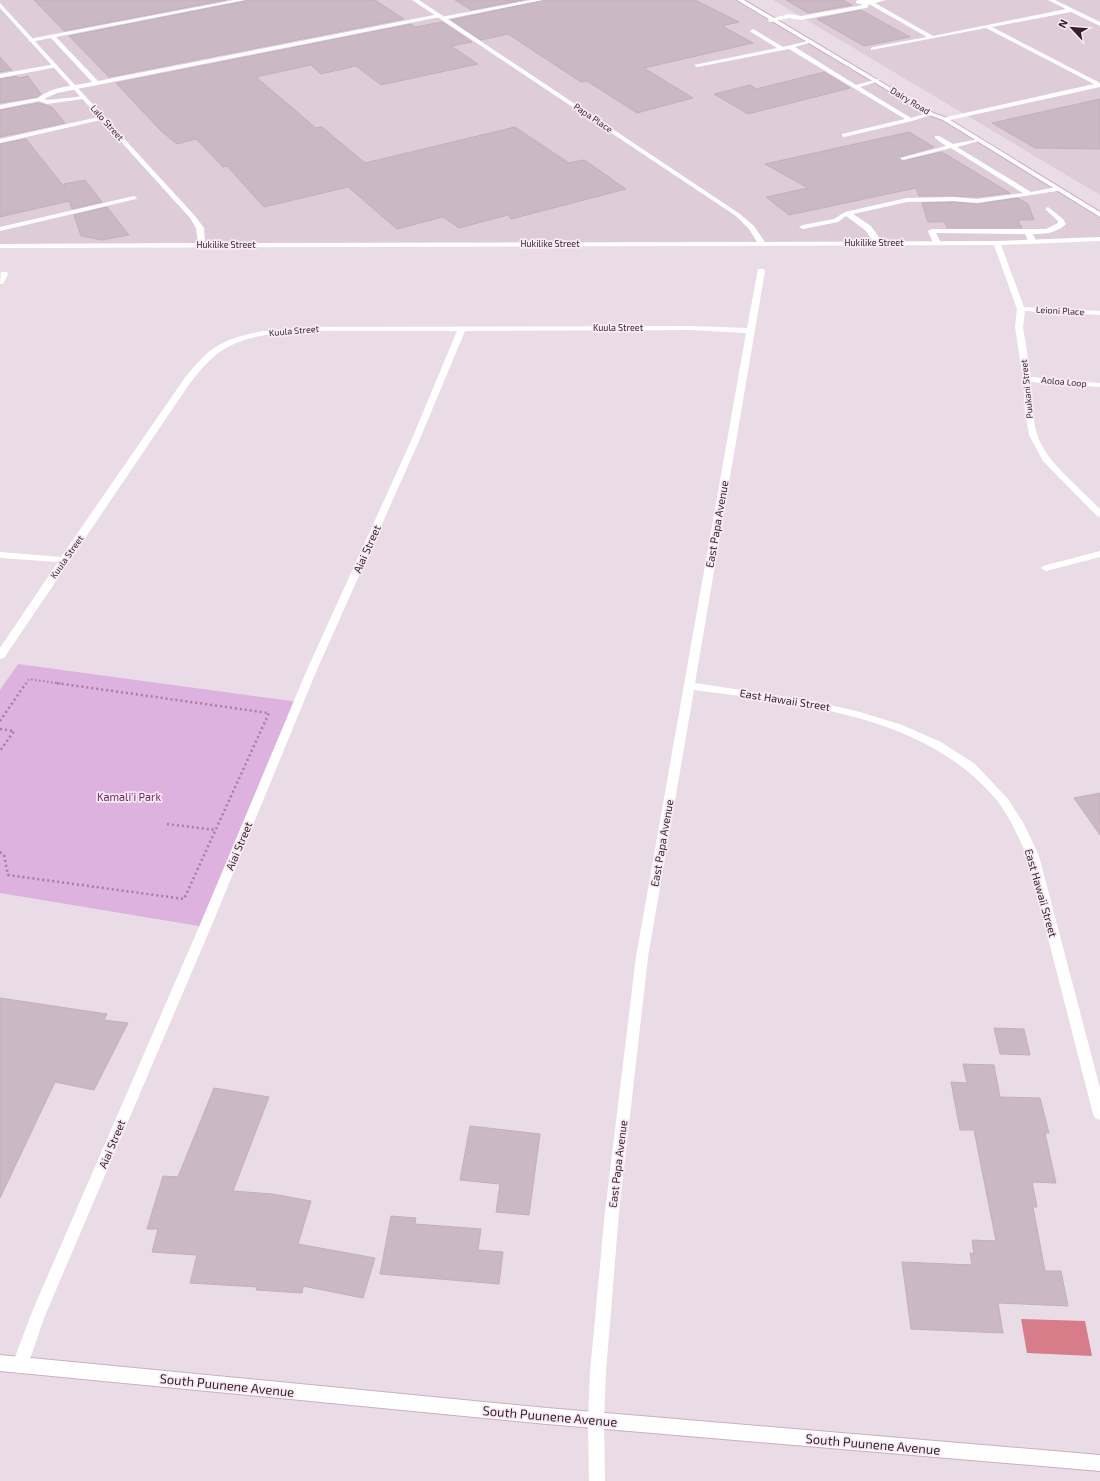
<svg xmlns="http://www.w3.org/2000/svg" width="1100" height="1481" viewBox="0 0 1100 1481" font-family="'Exo 2',sans-serif">
<rect width="100%" height="100%" fill="#eadce6"/>
<!-- built -->
<path fill="#decdd9" d="M0 0H737L931 114 945 119 1100 214V239L997 243 0 246Z
M773 0H1100V195Z"/>
<!-- green -->
<path fill="#ddb2de" d="M18 664 299 702 205 927 0 893V690Z"/>
<!-- water -->
<path fill="#d67d89" d="M1021 1319 1085 1321 1092 1356 1027 1353Z"/>
<!-- building -->
<path fill="#cbb8c5" stroke="#c4aebd" d="M34 0H226L64 31Z
M246 0H375L404 19 109 77 69 36 245 1Z
M455 0H523L471 10Z
M544 0H695L739 22 722 26 753 43 644 68 693 98 637 113 587 81 581 82 508 34 481 40 451 20Z
M786 0H843L852 5 808 13Z
M861 10 910 37 864 46 817 19Z
M442 22 472 42 451 46 478 64 381 85 356 66 321 74 311 65 256 77 316 128 322 127 365 163 515 127 569 163 582 160 586 161 626 189 511 219 508 215 459 228 443 217 397 229 348 187 264 207 227 166 223 167 196 139 177 144 161 131 116 83 411 24 415 27Z
M0 57 12 70 0 72Z
M824 72 850 88 748 114 714 94 750 85 756 89Z
M17 76 19 78 28 76 41 94 37 97 0 103V79Z
M1100 99V149L1035 148 992 123Z
M39 103 52 107 65 123 0 137V110Z
M909 132 934 147 900 157 899 158 902 161 942 152 1010 193 977 197 953 196H919L916 188 789 215 766 197 808 188 765 164Z
M26 139 65 188 64 184 85 180 102 202 72 209 69 201 0 217V144Z
M1018 198 1028 204 1034 220H1018L1022 228H947L945 222H928L922 203 953 202 977 204Z
M107 207 129 235 102 240 81 236 74 215Z
M1100 793V835L1074 798Z
M0 998 107 1014 104 1020 128 1023 94 1090 55 1082 0 1198Z
M994 1028 1024 1029 1030 1055 1000 1054Z
M963 1064 994 1065 1000 1097 1040 1098 1049 1133H1045L1056 1183 1032 1182 1037 1207H1033L1045 1271H1061L1068 1306 998 1303 1003 1333 911 1329 902 1262 972 1265 970 1253 974 1254 972 1240 996 1241 974 1130H960L951 1082 967 1083Z
M214 1088 269 1097 233 1191 272 1194 311 1201 298 1244 375 1258 363 1298 303 1286 302 1293 256 1290 257 1287 190 1283 197 1255 152 1252 158 1229H147L163 1176 178 1177Z
M470 1126 540 1134 529 1215 496 1212 500 1184 460 1180Z
M391 1216 416 1218 415 1224 481 1229 478 1250 503 1252 499 1284 380 1274Z"/>
<g fill="none" stroke-linecap="round" stroke-linejoin="round">
<!-- secondary casing -->
<g stroke="#cbaec1" stroke-width="2">
<path id="secondary" d="M737 0H744L933 113 947 118 1100 212V217L943 120 929 115Z
M0 1355 547 1408 1100 1455V1471L547 1424 0 1371Z"/>
</g>
<!-- path-far1 -->
<path stroke="#b1799b" stroke-width="2" stroke-dasharray="1.5 2.5" stroke-linecap="butt" d="M26 684 29 679 63 684"/>
<!-- path -->
<path stroke="#b1799b" stroke-width="2.5" stroke-dasharray="2 3" stroke-linecap="butt" d="M0 721 26 683
M0 729 14 731 0 751
M167 824 215 830
M0 852 4 855 8 875 184 899 269 713 56 683"/>
<!-- service -->
<path fill="#fff" fill-rule="evenodd" d="M234 0H245L56 37 98 81 439 14 441 17 531 0H543L442 20 440 17 57 93 44 99 48 100 85 96 86 97 83 99 47 104 39 101 0 109V105L38 98C52 86 75 86 92 82L51 38 31 42 28 40 29 39Z
M858 0H886L875 3 933 36 1066 9 1048 0H1055L1100 22V26L1071 12 992 27 1100 83V87L945 121 942 119 943 118 1094 84 986 28 871 50V48L873 47 927 37 869 4 868 7 866 8 801 20 789 18 770 22 767 20 789 14 801 16 863 5 856 3V1Z
M753 29 783 47 812 40V42L795 47 856 85 879 79V81L860 87 911 118 931 112 934 114 912 121 844 137 842 136V134L905 119 789 49 697 67 694 65 777 48 751 32 750 31Z
M55 64 58 66 57 67 0 78V74Z
M103 116 106 118 105 119 0 143V139Z
M935 136H939L953 144 979 139V141L957 147 1031 192 1057 187 1060 189 1057 191 977 203 953 201 907 202 853 214 871 226 883 243 879 245H876L865 230 846 216 838 222 803 229 799 227 803 225 834 219 845 212 907 198 953 197 977 199 1023 193 951 148 903 160 900 158 946 146 935 138Z
M134 196 137 198 136 199 0 231V227Z
M1048 207 1063 219 1066 224C1057 233 1045 234 1033 234L1036 241 1032 243H1029L1025 234 936 233 941 243 937 245 933 243 928 231 932 229H1046L1058 223V221L1045 209Z"/>
<!-- minor -->
<path fill="#fff" fill-rule="evenodd" d="M412 0H419L740 214 754 226 765 242 997 241 1100 237V241L1001 245 1024 307 1100 311V315L1025 311 1023 327 1031 377 1100 383V387L1031 382C1032 399 1032 417 1037 434 1044 460 1081 489 1100 509V517L1097 516 1043 461 1029 435 1025 412 1023 379 1015 327 1017 309 994 245 0 248V244L198 243 196 228 190 218 0 8V3L195 216 204 228 205 243 757 242 749 229 736 216Z
M758 269H764L765 271 695 683 813 701 860 712 902 725 941 742 975 764 1008 799 1024 824 1039 856 1100 1088V1120L1095 1118 1093 1114 1027 856C1018 836 1009 815 995 798 922 713 797 704 694 690L648 957 619 1212 606 1372 604 1420 602 1426 596 1428 590 1426 588 1420 590 1372 605 1212 636 957 746 333 690 330 465 331 419 441 316 672 211 927 44 1318 26 1371 20 1373 14 1371 12 1365 32 1312 199 927 306 672 411 441 457 331C424 331 390 331 357 331 318 331 266 328 230 346 213 354 202 368 190 383L4 658 0 659V648L58 562 0 558V552L61 557 184 379C193 368 202 356 214 348 245 328 287 329 322 327L690 326 747 328Z
M1 272H7L8 274 3 284H0Z
M1100 551V557L1046 571 1041 568 1043 566Z"/>
<!-- tertiary -->
<path fill="#fff" fill-rule="evenodd" d="M596 1412 602 1414 604 1420 605 1481H589L588 1420 590 1414Z"/>
<!-- secondary -->
<use href="#secondary" fill="#fff" fill-rule="evenodd"/>
</g>
<g text-anchor="middle" stroke-width="3.5" stroke-linejoin="round" paint-order="stroke">
<!-- far-street labels -->
<g font-size="9" fill="#3a1d2d" stroke="#f7ecf4">
<text transform="translate(910 101) rotate(31)" y="3">Dairy Road</text>
<text transform="translate(593 118) rotate(34)" y="3">Papa Place</text>
<text transform="translate(107 123) rotate(48)" y="3">Lalo Street</text>
<text x="874" y="246">Hukilike Street</text>
<text x="550" y="247">Hukilike Street</text>
<text x="226" y="248">Hukilike Street</text>
<text transform="translate(1060 311) rotate(3)" y="3">Leioni Place</text>
<text x="618" y="331">Kuula Street</text>
<text transform="translate(294 331) rotate(-5)" y="3">Kuula Street</text>
<text transform="translate(1064 382) rotate(5)" y="3">Aoloa Loop</text>
<text transform="translate(1027 389) rotate(-96)" y="3">Puukani Street</text>
<text transform="translate(67 557) rotate(-55)" y="3">Kuula Street</text>
</g>
<!-- street labels -->
<g font-size="11" fill="#3a1d2d" stroke="#f7ecf4">
<text transform="translate(717 524) rotate(-80)" y="4">East Papa Avenue</text>
<text transform="translate(367 549) rotate(-66)" y="4">Aiai Street</text>
<text transform="translate(785 700) rotate(9)" y="4">East Hawaii Street</text>
<text transform="translate(662 843) rotate(-80)" y="4">East Papa Avenue</text>
<text transform="translate(239 846) rotate(-67)" y="4">Aiai Street</text>
<text transform="translate(1041 893) rotate(74)" y="4">East Hawaii Street</text>
<text transform="translate(112 1144) rotate(-67)" y="4">Aiai Street</text>
<text transform="translate(618 1164) rotate(-83)" y="4">East Papa Avenue</text>
</g>
<!-- park labels -->
<g font-size="11" fill="#74246c" stroke="#f7ecf4">
<text x="129" y="801">Kamali'i Park</text>
</g>
<!-- near-street labels -->
<g font-size="13" fill="#3a1d2d" stroke="#f7ecf4">
<text transform="translate(227 1385) rotate(6)" y="5">South Puunene Avenue</text>
<text transform="translate(550 1416) rotate(5)" y="5">South Puunene Avenue</text>
<text transform="translate(873 1444) rotate(5)" y="5">South Puunene Avenue</text>
</g>
</g>
<!-- north arrow -->
<g transform="translate(1072 28) rotate(296)" stroke="#f7ecf4" stroke-width="3" paint-order="stroke">
<path d="M0-3L7 15L0 10L-7 15Z" fill="#3a1d2d"/>
<text y="-6" font-size="11" font-weight="bold" text-anchor="middle" fill="#3a1d2d">N</text>
</g>
</svg>
